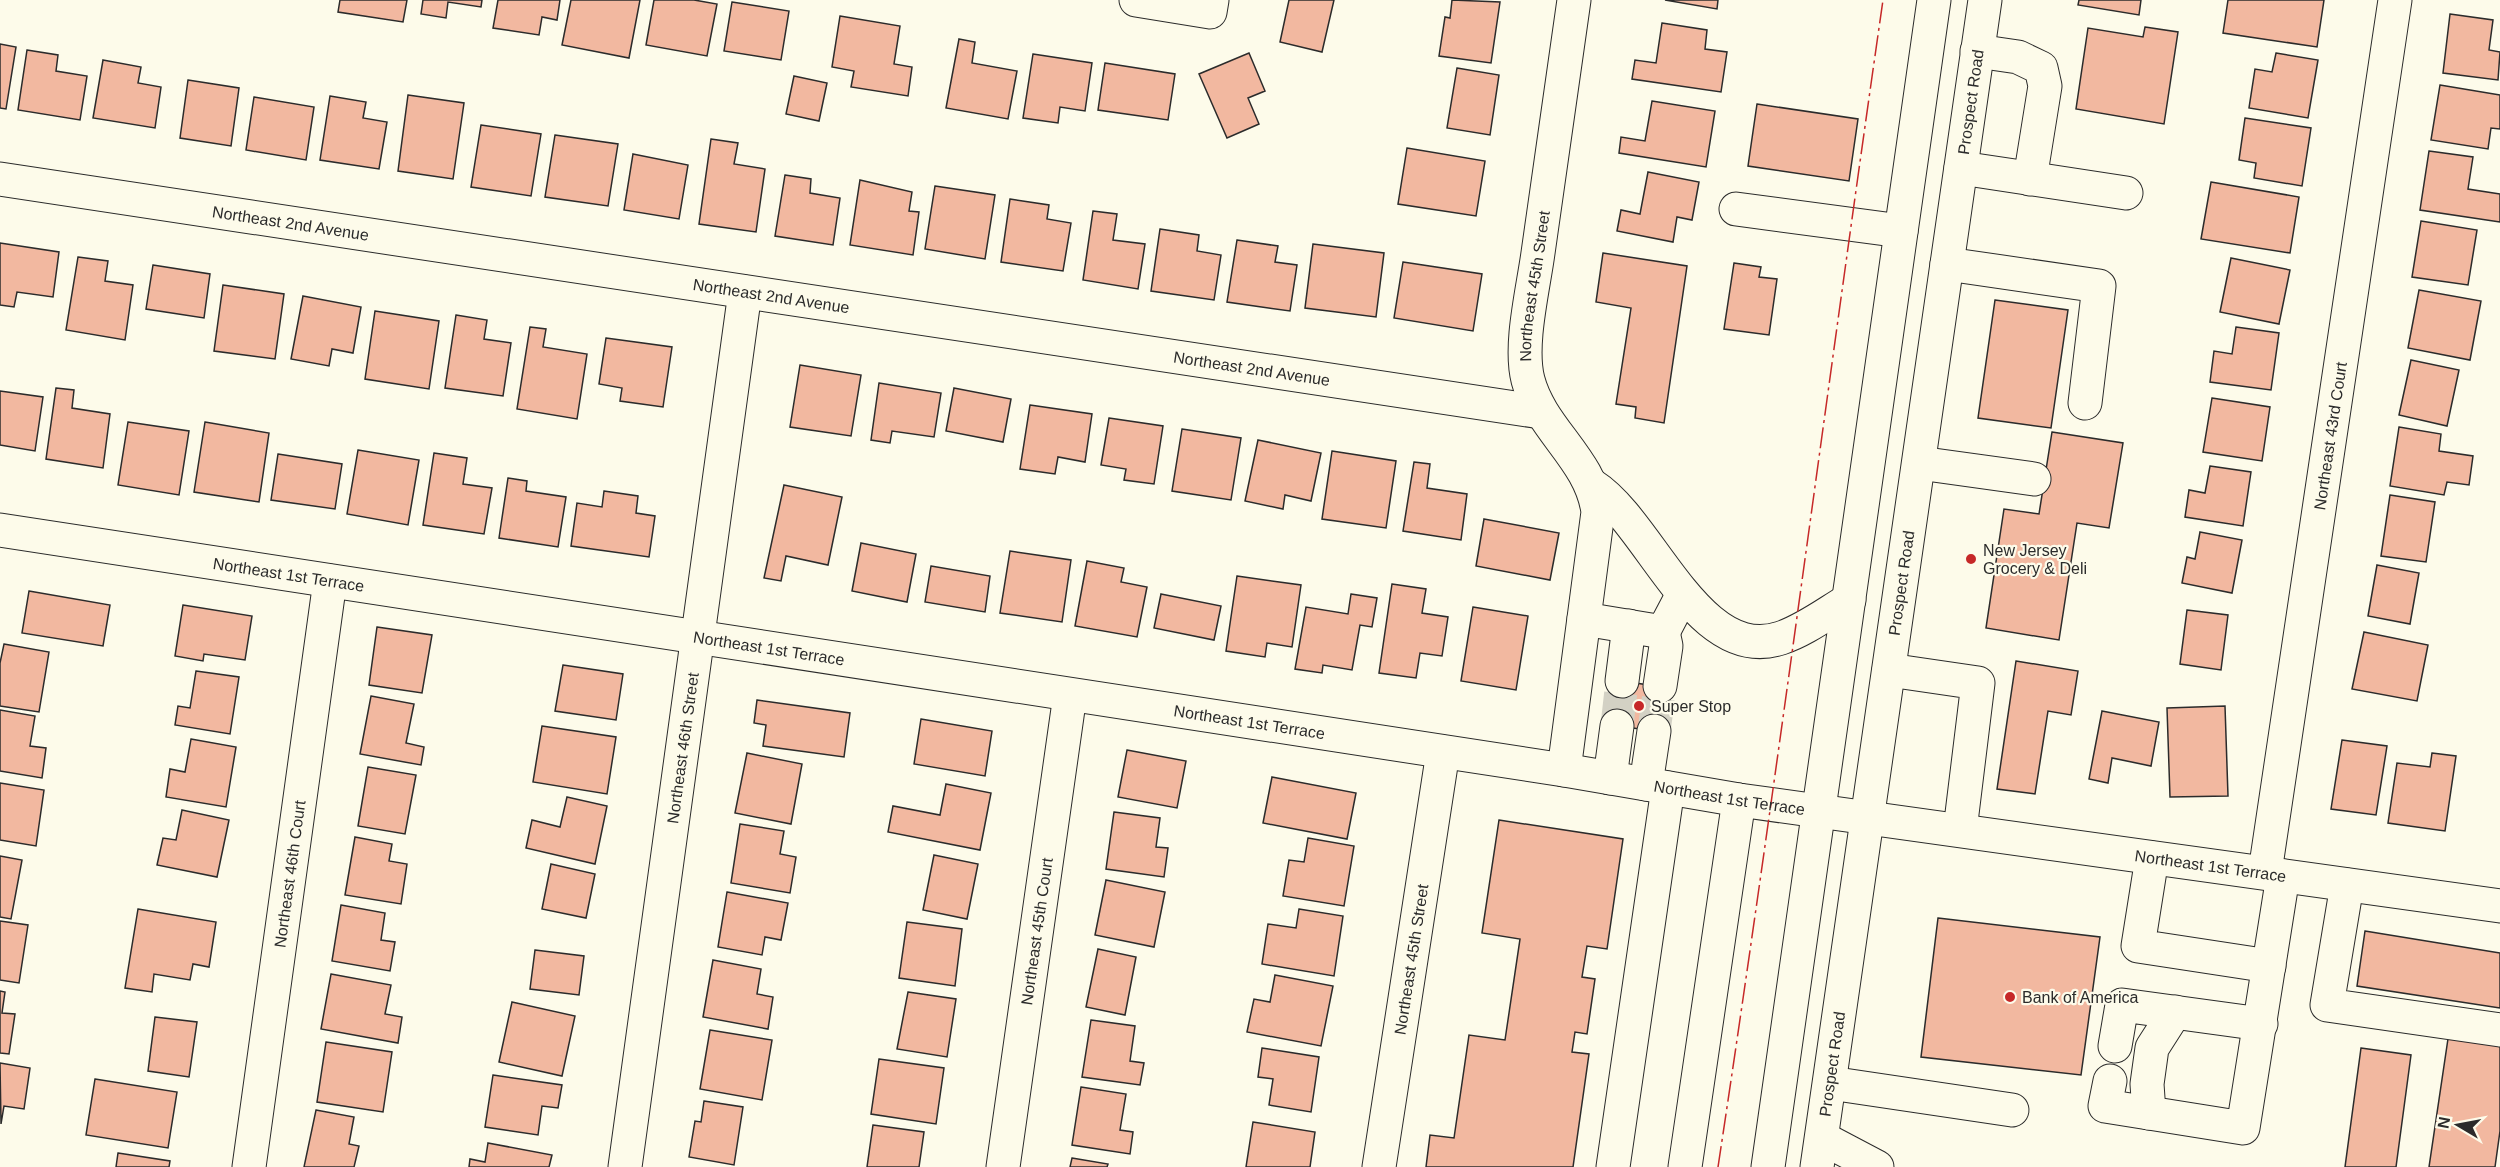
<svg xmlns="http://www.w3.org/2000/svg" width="2500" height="1167" viewBox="0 0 2500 1167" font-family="Arial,sans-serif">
<rect width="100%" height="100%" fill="#fdfbea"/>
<!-- building -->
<path fill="#f2b8a0" stroke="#2b2b2b" stroke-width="1.5" d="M340 0H407L403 22 338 12Z
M423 0H482L481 7 448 2 446 18 421 14Z
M498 0H560L557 20 542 17 539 35 493 28Z
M571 0H640L629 58 562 45Z
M654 0H694L717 4 707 56 646 45Z
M1289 0H1334L1322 52 1280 42Z
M1452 0 1500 2 1491 63 1439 56 1445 17 1450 18Z
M1665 0H1718L1717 9Z
M2079 0H2141L2139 15 2078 5Z
M2228 0H2324L2317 47 2223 33Z
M732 2 789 11 781 60 724 51Z
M2450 14 2493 20 2489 50 2500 52 2498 80 2443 73Z
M840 16 900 26 894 64 912 67 908 96 851 87 854 71 832 67Z
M1662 23 1707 30 1705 49 1727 52 1721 92 1632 79 1635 60 1656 63Z
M2145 27 2178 32 2164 124 2076 109 2088 28 2143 37Z
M959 39 975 42 972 63 1017 71 1008 119 946 108Z
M0 44 16 47 6 109 0 108Z
M27 50 58 55 56 71 87 76 80 120 18 110Z
M1249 53 1265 91 1248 98 1259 124 1227 138 1199 74Z
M2276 53 2318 60 2308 118 2249 108 2255 69 2272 72Z
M1033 54 1092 63 1085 111 1060 107 1058 123 1023 118Z
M103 60 141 67 138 83 161 87 155 128 93 118Z
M1105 63 1175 74 1168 120 1098 110Z
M1457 68 1499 75 1490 135 1447 128Z
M794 76 827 83 819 121 786 114Z
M188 80 239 88 231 146 180 138Z
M2440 85 2500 95V129L2491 128 2488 149 2431 140Z
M408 95 464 103 453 179 398 171Z
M330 96 366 102 363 118 387 122 379 169 320 160Z
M254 97 314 107 306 160 246 150Z
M1652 101 1715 111 1706 167 1619 153 1621 137 1645 141Z
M1757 104 1858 119 1849 181 1748 166Z
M2245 118 2311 128 2302 186 2254 178 2256 163 2239 160Z
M481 125 541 134 531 196 471 187Z
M555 135 618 144 608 206 545 197Z
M711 139 738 143 734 164 765 169 756 232 699 224Z
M1407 148 1485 161 1476 216 1398 204Z
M2429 151 2473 157 2468 189 2500 194V222L2420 210Z
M633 154 688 165 679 219 624 210Z
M1648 172 1699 182 1692 220 1677 217 1673 242 1617 231 1621 210 1640 214Z
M785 175 811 179 810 193 840 198 833 245 775 236Z
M860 180 912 192 909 211 919 212 913 255 850 245Z
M2211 182 2299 197 2290 253 2201 239Z
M935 186 995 195 985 259 925 249Z
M1010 199 1049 205 1047 219 1071 223 1063 271 1001 262Z
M1093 211 1117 214 1113 240 1145 244 1138 289 1083 280Z
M2421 221 2477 230 2468 285 2412 277Z
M1160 229 1199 235 1197 251 1221 255 1214 300 1151 291Z
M1237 240 1278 246 1275 262 1297 265 1290 311 1227 302Z
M0 243 59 252 53 297 17 292 14 307 0 305Z
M1313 244 1384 253 1376 317 1305 308Z
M1603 253 1687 266 1664 423 1635 418 1636 407 1616 404 1631 308 1596 302Z
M78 257 108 261 105 281 133 285 125 340 66 330Z
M2231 258 2290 270 2279 324 2220 312Z
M1403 262 1482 274 1473 331 1394 318Z
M1734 263 1761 267 1759 277 1777 279 1769 335 1724 329Z
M153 265 210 274 204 318 146 309Z
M223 285 284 294 275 359 214 351Z
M2419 290 2481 301 2470 360 2408 348Z
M303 296 361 307 353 353 332 349 329 366 291 359Z
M1995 300 2068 310 2051 428 1978 418Z
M375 311 439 321 429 389 365 379Z
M456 315 487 320 484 339 511 343 503 396 445 388Z
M530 327 546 329 543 347 587 354 577 419 517 409Z
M2236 327 2279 333 2271 390 2210 382 2214 351 2232 354Z
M606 338 672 347 663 407 620 401 622 388 599 384Z
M2411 360 2459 370 2447 426 2399 415Z
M800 365 861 375 851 436 790 427Z
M879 383 941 393 934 437 892 431 890 443 871 440Z
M56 388 74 390 72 408 110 414 103 468 46 459Z
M954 388 1011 399 1003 442 946 431Z
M0 391 43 397 35 451 0 445Z
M2212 398 2270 407 2262 461 2203 452Z
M1030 405 1092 414 1085 462 1058 457 1055 474 1020 469Z
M1109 418 1163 426 1154 484 1124 480 1126 469 1101 465Z
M128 422 189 431 179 495 118 485Z
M205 422 269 433 259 502 194 492Z
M2399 427 2441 434 2439 451 2473 456 2469 485 2447 482 2444 495 2390 486Z
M1182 429 1241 438 1231 500 1172 491Z
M2052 432 2123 443 2109 528 2077 523 2059 640 1986 628 2004 509 2039 514Z
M1258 440 1321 453 1311 501 1285 495 1283 509 1245 501Z
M358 450 419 460 408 525 347 514Z
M1332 451 1396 461 1386 528 1322 519Z
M434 453 467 458 463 484 492 488 484 534 423 525Z
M278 454 342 464 335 509 271 500Z
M1414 462 1430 464 1427 488 1467 494 1461 540 1403 531Z
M2210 466 2251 472 2243 526 2185 517 2189 490 2205 493Z
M508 478 527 481 526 491 566 497 558 547 499 538Z
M784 485 842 497 828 565 786 556 781 581 764 578Z
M604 491 638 496 636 513 655 516 649 557 571 546 577 503 602 507Z
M2390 495 2435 502 2426 562 2381 556Z
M1484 519 1559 533 1550 580 1476 566Z
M2200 532 2242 540 2232 593 2182 583 2187 557 2195 559Z
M861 543 916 554 907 602 852 591Z
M1010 551 1071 560 1062 622 1000 613Z
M1087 561 1124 568 1121 582 1147 587 1137 637 1075 626Z
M2377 565 2419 573 2410 624 2368 616Z
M931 566 990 576 985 612 925 602Z
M1237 576 1301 585 1292 647 1267 643 1265 657 1226 651Z
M1392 584 1426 589 1422 613 1448 617 1442 656 1420 653 1416 678 1379 673Z
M29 591 110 605 103 646 22 633Z
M1161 594 1221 606 1214 640 1154 628Z
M1351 594 1377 598 1372 627 1360 625 1352 670 1323 665 1322 673 1295 669 1306 607 1348 614Z
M183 605 252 616 245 660 204 654 203 661 175 656Z
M1473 607 1528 616 1516 690 1461 681Z
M2187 610 2228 615 2221 670 2180 664Z
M377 627 432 635 422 693 369 685Z
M2364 632 2428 645 2417 701 2352 689Z
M4 644 49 652 39 712 0 706V663Z
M2016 661 2078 671 2071 715 2048 711 2035 794 1997 789Z
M563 665 623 674 616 720 555 711Z
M196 671 239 677 230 734 175 725 178 706 190 708Z
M1614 680 1670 688 1665 732 1608 725Z
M371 696 414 704 406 743 424 747 421 765 360 754Z
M757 700 850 713 844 757 763 746 766 725 754 723Z
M2225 706 2228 796 2170 797 2167 708Z
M0 710 35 716 30 746 46 748 42 778 0 771Z
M2102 711 2159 722 2151 766 2112 758 2108 783 2089 779Z
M921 719 992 731 985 776 914 764Z
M542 726 616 737 607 794 533 782Z
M191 739 236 747 226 807 166 797 170 769 185 772Z
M2342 740 2387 746 2376 815 2331 809Z
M1127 750 1186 761 1177 808 1118 797Z
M747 753 802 764 791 824 735 813Z
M2432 753 2456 756 2445 831 2388 823 2397 763 2430 767Z
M368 767 416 775 405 834 358 826Z
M1272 777 1356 793 1347 839 1263 823Z
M0 783 44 790 36 846 0 840Z
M946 784 991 793 980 850 888 832 893 806 940 815Z
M567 797 607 806 595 864 526 848 532 820 560 827Z
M182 810 229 820 217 877 157 865 163 838 176 840Z
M1114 812 1160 818 1156 847 1168 848 1164 877 1106 869Z
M1499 820 1623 839 1607 949 1587 946 1582 977 1595 979 1587 1034 1575 1032 1572 1052 1589 1054 1573 1167H1426L1430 1135 1454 1138 1469 1035 1505 1040 1520 939 1482 933Z
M740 824 784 831 780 854 796 857 790 893 731 883Z
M355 837 392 844 389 861 407 864 401 904 345 895Z
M1308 838 1354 846 1344 906 1283 896 1289 860 1304 862Z
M934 855 978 864 967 919 923 910Z
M0 856 22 860 11 919 0 917Z
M551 864 595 874 586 918 542 909Z
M1106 880 1165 892 1154 947 1095 935Z
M727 892 788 903 781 940 765 937 762 955 718 947Z
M341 905 385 913 381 940 395 942 390 971 332 961Z
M138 909 216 922 209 967 193 964 190 980 154 974 152 992 125 988Z
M1299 909 1343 916 1334 976 1262 964 1268 924 1296 928Z
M1938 918 2100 937 2081 1075 1921 1057Z
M0 921 28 925 19 983 0 980Z
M907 922 962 929 955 986 899 978Z
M2365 931 2500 953V1008L2357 986Z
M1098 949 1136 957 1125 1015 1086 1007Z
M535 950 584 956 579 995 530 989Z
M713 960 761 969 757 994 773 997 768 1029 703 1017Z
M331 974 391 985 385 1014 402 1017 398 1043 321 1029Z
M1275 975 1333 986 1321 1046 1247 1032 1254 999 1270 1002Z
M0 991 5 992 2 1013 15 1014 9 1054 0 1053Z
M908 992 956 999 947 1057 897 1049Z
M512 1002 575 1016 562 1076 499 1062Z
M155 1017 197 1022 189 1077 148 1071Z
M1091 1020 1135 1026 1130 1061 1144 1063 1140 1085 1082 1077Z
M710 1030 772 1040 762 1100 700 1089Z
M2449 1032 2500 1039V1131L2495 1167H2429Z
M326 1042 392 1052 383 1112 317 1102Z
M1262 1048 1319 1057 1311 1112 1269 1105 1273 1079 1258 1077Z
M2361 1048 2411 1055 2396 1167H2345Z
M879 1059 944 1068 936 1124 871 1114Z
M0 1063 30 1068 24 1109 4 1106 1 1124Z
M493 1075 562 1085 558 1108 542 1106 538 1135 485 1127Z
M95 1079 177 1092 168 1148 86 1135Z
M1081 1087 1126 1094 1120 1130 1133 1132 1130 1154 1072 1145Z
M704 1101 743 1107 734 1165 689 1157 695 1121 701 1122Z
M316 1110 354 1117 349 1144 359 1146 354 1167H304Z
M1253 1122 1315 1132 1310 1167H1246Z
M873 1125 924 1132 919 1167H867Z
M488 1143 552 1155 549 1167H469L470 1159 485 1162Z
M118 1153 170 1161 169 1167H116Z
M1072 1158 1108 1164 1107 1167H1070Z"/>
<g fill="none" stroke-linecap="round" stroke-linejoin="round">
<!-- minor-tunnel -->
<path stroke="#d3d1c4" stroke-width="33" stroke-dasharray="33 16" stroke-linecap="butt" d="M1617 726 1622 681
M1654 731 1660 686"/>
<!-- minor casing -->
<g stroke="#2b2b2b" stroke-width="35">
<g id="minor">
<path d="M1136 0 1210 12 1212 0"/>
<path d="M1977 51 2018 57 2041 68 2045 86 2030 179"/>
<path d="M1961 168 2126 193"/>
<path id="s1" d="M0 179 1541 412"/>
<path d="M1736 209 1901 231"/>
<path d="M1947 264 2099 286 2085 403"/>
<path d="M1919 463 2034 479"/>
<path d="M1593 486C1651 523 1698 666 1781 638 1805 630 1827 613 1849 600"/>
<path id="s2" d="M0 530 1564 770 1739 800 2500 906"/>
<path d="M1584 619 1663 632 1683 594"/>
<path d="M1889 670 1978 683 1960 830"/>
<path d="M1622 681 1629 626"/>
<path d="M1660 686 1666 646 1663 632"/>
<path id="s3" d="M1564 770 1598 512C1591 459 1541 430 1528 380 1519 345 1533 290 1538 253 1550 169 1562 84 1574 0"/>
<path d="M1610 778 1617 726"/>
<path d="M1646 784 1654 731"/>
<path d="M2152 858 2138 946 2269 966"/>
<path id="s4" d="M2265 872 2395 0"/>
<path d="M2347 885 2327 1005 2500 1030"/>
<path d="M2115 1046 2122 1005 2261 1024"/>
<path d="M2110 1081 2105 1106 2243 1128 2283 876"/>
<path d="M1830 1083 2012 1110"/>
<path d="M2149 1113 2147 1084 2152 1048 2175 1012"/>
<path d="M1822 1138 1877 1167"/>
<path id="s5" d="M249 1167 330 581"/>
<path id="s6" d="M625 1167 745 292"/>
<path id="s7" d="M1003 1167 1070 695"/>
<path id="s8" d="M1379 1167 1443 752"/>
<path d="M1613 1167 1668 788"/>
<path d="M1685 1167 1739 800"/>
</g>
</g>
<!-- major casing -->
<g stroke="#2b2b2b" stroke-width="35">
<g id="major">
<path d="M1768 1167 1934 0"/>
<path id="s9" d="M1817 1167 1985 0"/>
</g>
</g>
<!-- minor -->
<use href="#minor" stroke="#fdfbea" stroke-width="33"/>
<!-- major -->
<use href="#major" stroke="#fdfbea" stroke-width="33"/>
<!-- power -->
<path stroke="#c62828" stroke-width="1.5" stroke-dasharray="21 4.5 3 4.5" stroke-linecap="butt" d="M1718 1167C1777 778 1827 389 1883 0"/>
</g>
<!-- markers -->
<g fill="#c62828" stroke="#fdfbea" stroke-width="2">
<circle cx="1971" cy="559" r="6"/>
<circle cx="1639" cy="706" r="6"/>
<circle cx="2010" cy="997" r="6"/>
</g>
<g text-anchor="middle" stroke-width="4.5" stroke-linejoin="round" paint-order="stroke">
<!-- street labels -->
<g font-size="16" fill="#2b2b2b" stroke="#fdfbea">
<text dy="6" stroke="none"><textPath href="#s9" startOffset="1076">Prospect Road</textPath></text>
<text dy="6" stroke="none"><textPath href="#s1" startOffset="294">Northeast 2nd Avenue</textPath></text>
<text dy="6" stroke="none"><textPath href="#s3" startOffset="506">Northeast 45th Street</textPath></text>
<text dy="6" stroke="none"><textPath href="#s1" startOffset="780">Northeast 2nd Avenue</textPath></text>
<text dy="6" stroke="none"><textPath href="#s1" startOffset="1266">Northeast 2nd Avenue</textPath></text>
<text dy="6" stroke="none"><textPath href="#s4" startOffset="441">Northeast 43rd Court</textPath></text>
<text dy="6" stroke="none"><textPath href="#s2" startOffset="292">Northeast 1st Terrace</textPath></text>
<text dy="6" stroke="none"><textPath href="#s9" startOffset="590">Prospect Road</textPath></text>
<text dy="6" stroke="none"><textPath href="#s2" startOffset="778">Northeast 1st Terrace</textPath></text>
<text dy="6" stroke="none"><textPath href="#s2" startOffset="1264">Northeast 1st Terrace</textPath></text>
<text dy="6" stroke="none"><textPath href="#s6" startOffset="423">Northeast 46th Street</textPath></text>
<text dy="6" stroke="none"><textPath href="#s2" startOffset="1750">Northeast 1st Terrace</textPath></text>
<text dy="6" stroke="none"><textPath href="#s2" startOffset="2236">Northeast 1st Terrace</textPath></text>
<text dy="6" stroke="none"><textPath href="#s5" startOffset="296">Northeast 46th Court</textPath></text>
<text dy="6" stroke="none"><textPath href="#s7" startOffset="238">Northeast 45th Court</textPath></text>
<text dy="6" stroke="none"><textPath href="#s8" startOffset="210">Northeast 45th Street</textPath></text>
<text dy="6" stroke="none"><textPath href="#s9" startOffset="104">Prospect Road</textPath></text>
</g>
<!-- poi labels -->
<g font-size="16" fill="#2b2b2b" stroke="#fdfbea" text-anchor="start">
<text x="1983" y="556">New Jersey<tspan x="1983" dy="18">Grocery &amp; Deli</tspan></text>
<text x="1651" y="712">Super Stop</text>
<text x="2022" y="1003">Bank of America</text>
</g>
</g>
<!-- north arrow -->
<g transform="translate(2458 1125) rotate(280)" stroke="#fdfbea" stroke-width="4.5" paint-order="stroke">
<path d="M0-4.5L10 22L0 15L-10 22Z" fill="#2b2b2b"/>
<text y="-9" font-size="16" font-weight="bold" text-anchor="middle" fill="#2b2b2b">N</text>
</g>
</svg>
